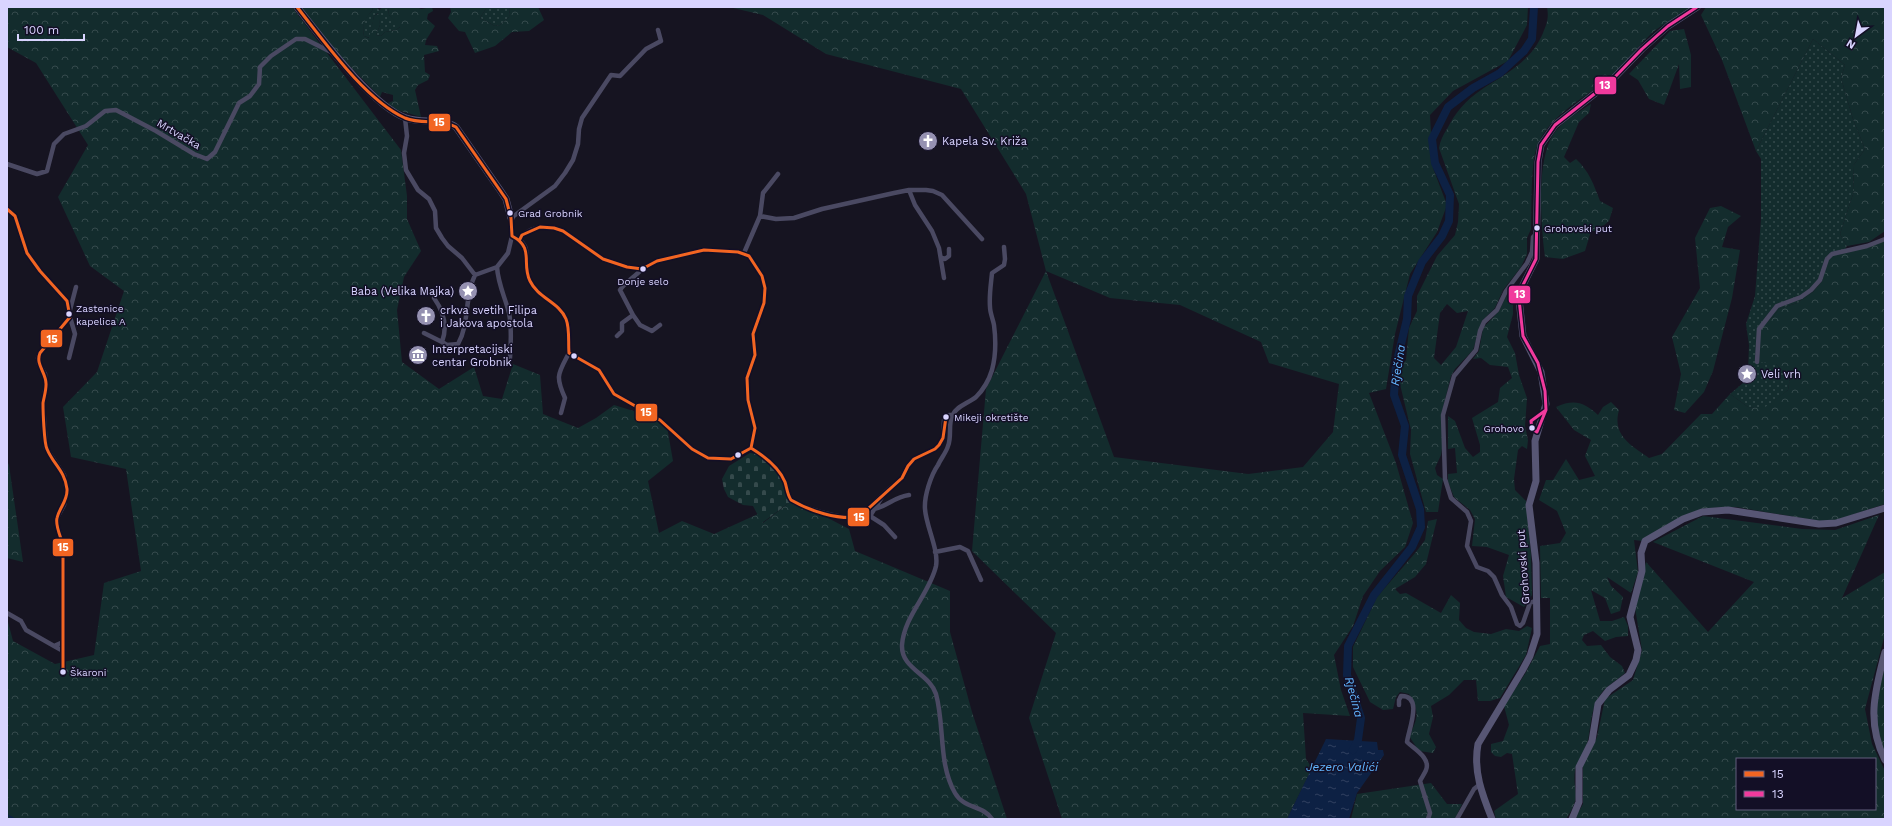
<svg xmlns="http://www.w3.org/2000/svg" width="1892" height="826" viewBox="0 0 1892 826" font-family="'Work Sans',sans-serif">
<defs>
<pattern id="grass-dots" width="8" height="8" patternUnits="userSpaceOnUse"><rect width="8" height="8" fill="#132c2d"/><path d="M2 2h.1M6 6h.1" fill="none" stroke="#354a4c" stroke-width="1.8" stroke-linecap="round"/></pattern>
<pattern id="forest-crowns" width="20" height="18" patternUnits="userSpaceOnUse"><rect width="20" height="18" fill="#132c2d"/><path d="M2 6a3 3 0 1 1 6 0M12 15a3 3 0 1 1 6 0" fill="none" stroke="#354a4c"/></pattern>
<pattern id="cemetery-stones" width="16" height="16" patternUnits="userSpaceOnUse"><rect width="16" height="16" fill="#132c2d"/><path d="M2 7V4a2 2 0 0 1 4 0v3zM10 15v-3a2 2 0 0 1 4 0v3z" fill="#354a4c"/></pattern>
<pattern id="water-ripples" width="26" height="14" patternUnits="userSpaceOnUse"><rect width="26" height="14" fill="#0d2144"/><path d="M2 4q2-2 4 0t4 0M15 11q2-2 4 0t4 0" fill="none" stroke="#304060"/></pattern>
</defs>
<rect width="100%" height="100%" fill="#161421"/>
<!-- grass -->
<path fill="url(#grass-dots)" d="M373 7H377L379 10 383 7H388L389 15 401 26 396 30 385 32 381 36 376 35 380 25 378 13 374 16 370 38 364 36C362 26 363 19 372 11Z
M487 7H510L509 17 500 25 495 26 480 18Z
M1813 39 1845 65 1841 78 1853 119 1865 149 1853 166 1854 191 1840 234 1847 246 1813 292 1797 303 1779 309 1773 317 1759 329 1776 364 1790 378 1788 390 1764 409 1748 407 1730 394 1743 383 1748 371 1749 345 1746 324 1755 296 1761 219V159L1756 151Z"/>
<!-- forest -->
<path fill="url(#forest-crowns)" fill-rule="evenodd" d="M7 7H292L401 150 407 196V219L421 251 404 277 397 310 402 362 439 389 474 367 483 396 502 399 513 364 540 375 543 414 578 428 596 418 614 405 666 421 673 461 648 481 659 533 682 521 714 534 758 514 763 523 790 502 826 517 849 529 855 551 950 591V632L972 712 1007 819H7V618L13 641 55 664 94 655 104 583 141 571 126 469 71 457 63 407 97 372 124 291 90 266 58 197 88 145 36 63 7 47Z
M300 7H373L372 11C364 19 362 26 364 36L369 38 374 16 379 13 380 25 376 35 381 36 385 32 396 30 400 27 389 15 388 7H417L421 9 432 7 433 11 428 14 427 19 435 26 426 40 425 45 437 46 439 51 424 55 425 72 430 75 428 80 418 85 415 90 421 117 394 109 388 103 393 101V95L382 92 380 97 340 56Z
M450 7H487L480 18 495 26 500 25 509 17 510 7H538L544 20 529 31 512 32 495 46 475 53 465 32 459 31 448 18 451 12Z
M729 7H1528L1527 25 1508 61 1453 91 1430 115 1433 168 1447 205 1437 232 1410 274 1395 334 1386 389 1369 393 1396 463 1413 523 1405 547 1380 571 1363 596 1353 626 1334 655 1341 690 1350 716 1303 713 1306 759 1312 768 1287 819H1062L1029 718 1056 633 972 551 986 389 1046 271 1026 194 961 89 826 54 763 15ZM1046 271 1110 298 1180 305 1261 342 1269 363 1339 384 1333 432 1303 467 1248 474 1114 457Z
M1547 7H1692C1679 17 1663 23 1651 34 1636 48 1625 65 1609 78 1585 98 1551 114 1538 144 1530 161 1532 208 1531 229L1527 238V254L1521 267 1503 290 1495 308 1482 321 1473 350 1455 369 1451 376 1441 416 1443 442 1441 455 1435 468 1437 475 1443 479 1438 512H1426L1410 454 1411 430 1399 380V370L1406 360 1409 328 1417 311V296L1437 256 1455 235 1458 222 1459 204 1439 148C1440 141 1443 135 1447 129 1455 113 1466 100 1481 90 1505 74 1531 62 1543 33 1547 23 1549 18 1547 7ZM1447 304 1457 313 1468 311 1456 347 1441 365 1434 358 1440 313Z
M1706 7H1885V231L1869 242 1847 246 1840 234 1854 191 1853 166 1865 149 1853 119 1841 78 1845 65 1813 39 1756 151 1722 60 1701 15Z
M1684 29 1691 55V87L1680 89 1679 64 1664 105 1649 99 1638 80 1629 74 1670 31Z
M1591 104 1589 113 1579 122 1564 157 1570 163 1576 159C1589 171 1594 185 1600 201L1613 208 1609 221 1597 231H1591L1585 251 1563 259 1545 257C1541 227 1536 161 1553 135 1562 121 1577 113 1591 104Z
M1721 206 1741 216 1728 227 1722 247 1740 250 1732 298 1713 371 1704 392 1685 413 1674 410 1681 374 1672 337 1700 288 1695 238 1710 208Z
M1885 241V504L1836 520 1819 521 1736 507H1723L1701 509 1642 541 1634 540 1638 572 1631 593 1607 577 1611 586 1623 597 1620 611 1611 614 1605 598 1591 590 1600 621H1612L1624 617 1628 626V636L1616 637 1605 641 1593 631 1584 635 1582 640 1587 646 1601 645 1610 657 1622 666 1625 673C1617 680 1606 686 1600 695 1590 709 1591 728 1587 745 1585 754 1577 761 1575 770 1572 792 1583 795 1566 819H1496L1494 811 1518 794 1512 754 1507 753 1501 757 1495 756 1491 752V744L1503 741 1509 725 1504 706 1525 674 1540 646 1550 644V598H1541L1540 546 1560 543 1566 533 1557 511 1539 500 1546 480H1553L1566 459 1579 480 1595 476 1585 456 1591 440 1574 430 1556 407C1574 399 1584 402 1598 415L1603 407 1611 402 1619 410C1612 435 1630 445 1649 458L1662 454 1701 414H1712L1730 394 1748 407 1764 408 1788 390 1790 378 1776 364 1757 362 1759 329 1773 317 1779 309 1797 303 1813 292 1822 281 1829 260 1834 255Z
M1513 291V314L1507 337 1515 353 1519 375 1527 398 1525 426 1528 440 1527 449 1522 446 1518 450 1514 479 1515 490 1526 501 1531 555 1532 595 1524 607 1506 597 1503 576 1509 555 1487 547 1472 546 1475 519 1470 510 1454 497 1448 482V474L1457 473 1455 448 1448 449V416L1455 421 1465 448 1473 457 1480 452V445L1472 418 1498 402 1500 388 1512 378 1508 367 1490 365 1481 358 1473 359 1479 351 1483 328 1499 311 1508 292Z
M7 461 9 465 23 562 7 558Z
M1879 515 1842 598 1885 572V634L1865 709 1872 744 1885 771V819H1574L1583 804V765L1597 737 1605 699 1633 680 1642 650 1635 608 1646 562 1708 632 1754 582 1653 542 1703 516 1802 529 1835 530ZM1737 759H1875V809H1737Z
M1437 519 1426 564 1415 577 1395 589 1400 594 1406 593 1441 613 1451 595 1460 603 1459 620 1466 628 1474 632 1491 634 1506 629 1519 631 1527 626 1532 628 1526 655 1500 698 1490 701H1478L1476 680H1464L1449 695 1431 706 1433 717 1429 734 1436 747 1433 753 1419 751 1409 736C1418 719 1420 711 1409 694L1400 692 1396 697 1393 709 1383 710 1370 702 1353 667V647L1377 597 1416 552 1425 540 1428 521Z
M1885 666V753C1871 721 1877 698 1885 666Z
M1431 783 1447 804H1462L1455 819H1351L1357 794Z"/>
<!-- cemetery -->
<path fill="url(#cemetery-stones)" d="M750 453C762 454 777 467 782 478 786 487 784 493 790 502L762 523 753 506 743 505 728 497 724 489 722 479 729 466Z"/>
<!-- water -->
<path fill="url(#water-ripples)" d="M1326 739 1377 742 1378 750H1383L1384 755 1357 793 1349 819H1287Z"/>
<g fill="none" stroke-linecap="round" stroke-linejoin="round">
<!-- stream -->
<path stroke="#0d2144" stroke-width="1.5" d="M7 815 15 819"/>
<!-- river -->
<path stroke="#0d2144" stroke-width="8" d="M1353 750 1358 740 1361 718 1347 675 1348 646 1374 595 1412 547 1421 527 1420 509 1402 455 1405 426 1394 395 1396 365 1407 319 1408 296 1422 262 1442 236 1449 221 1450 195 1435 163 1432 139 1448 107 1473 88 1500 73 1524 51 1532 39 1534 7"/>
<!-- street -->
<path stroke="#4a4962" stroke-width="4.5" d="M405 118 407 136 404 153 406 170 418 190 429 199 435 211 436 228 442 238 448 246 462 258 475 275
M7 164 37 174 47 171 54 144 64 134 86 126 105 111 116 110 156 131 194 154 207 159 215 152 239 103 250 96 259 84 260 67 271 56 296 39H305L331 52
M909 190 915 205 932 231 939 248 944 278
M7 209 15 216 27 253 40 271 67 301 70 317 40 353 38 358 39 364 45 374 46 384 43 404 46 448 64 475 67 491 64 505 57 518V525L63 545V674
M760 216 763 193 778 174
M1537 233 1533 237 1532 252 1527 263 1506 291 1497 310 1484 322 1480 331 1476 350 1454 376 1443 415 1445 479 1451 498 1467 512 1471 521 1467 546 1477 567 1488 571 1494 577 1502 595 1511 607 1517 624 1520 626 1523 623 1530 603 1537 600
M520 239 522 235 531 230 540 227 554 228 563 231 603 259 627 267 642 269 657 261 704 250 738 252 749 256 762 276 765 288 764 303 753 334 755 355 747 378 748 400 755 428 751 448 731 459 708 458 692 449 660 420 614 394 599 370 569 353C568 343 570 328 566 319 559 302 540 299 531 283 520 265 537 245 512 236L511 218 555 186 565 173 573 160 578 144 579 129 582 118 611 75 620 76 646 49 661 41 658 30
M744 253 760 216 776 219 794 218 822 209 894 193 909 190H926L933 191 942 195 982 239
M942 258 945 259 949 256V249
M434 298C444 312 448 326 442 342L447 345 458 344C470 323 464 297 475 275L497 267
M70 310 76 287
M633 315 640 325 652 331 660 325
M424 333 442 342
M617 336 622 331V323L633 315 620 290C625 282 635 277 642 269
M69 358 75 334 70 317
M510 358C511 343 512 327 509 313 505 297 498 284 497 267L508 253 512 236
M1757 362 1759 329 1777 306 1801 297 1811 290 1820 280 1827 259 1832 254 1867 246 1885 239
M561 413 565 398C555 376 558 374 569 353
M751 448C764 456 777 466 784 480 787 486 786 495 791 500 801 508 847 521 859 517L890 488 902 478 908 466 914 459 935 449 939 445 943 438 944 420 949 415H953
M874 509C888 506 894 497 909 495
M870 516 884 525 895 537
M859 517 870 516 882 497
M935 552 960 547 968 551 981 580
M7 613 21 621 26 630 54 646
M63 642 54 646 63 651
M1399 705V700L1401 696C1424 695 1408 731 1407 742 1414 749 1431 758 1426 770 1425 773 1422 777 1420 781L1430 813 1428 819
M992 819C983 805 964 809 955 793 938 763 945 727 936 694 930 674 901 669 902 645 904 616 930 593 936 566 939 550 926 526 925 509 924 496 931 475 938 465 941 458 946 453 948 446 952 436 948 425 952 416 956 406 969 403 976 397 983 390 989 380 992 370 996 355 996 340 994 325 993 319 990 313 990 307 989 295 991 284 992 273L1004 265 1005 259 1004 247
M1457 819 1474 789 1479 785"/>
<!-- secondary -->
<path stroke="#575674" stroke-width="7" d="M297 7C321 37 371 105 406 118 422 124 442 117 456 127L500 190 506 199 511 218
M1885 652C1875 691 1866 722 1885 760
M1492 819C1482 794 1473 771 1478 744L1522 671 1530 656 1537 634 1536 563 1529 505 1536 481 1535 441 1546 404 1541 372 1523 336 1519 299 1520 291 1536 259 1538 162 1541 145 1555 125 1612 80 1642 49 1668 26 1697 7
M1572 819 1579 802V767L1592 741 1598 704 1609 690 1629 675 1636 660 1638 650 1630 617 1642 571 1641 553 1645 541 1683 519 1702 512 1728 510 1819 524 1836 523 1885 508"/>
<!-- bus-1 casing -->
<g stroke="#130f26" stroke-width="6">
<path id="bus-1" d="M297 7C324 41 365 100 405 118 422 125 440 118 456 127L506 199 511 218 512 236C535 248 521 263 530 281 538 298 559 302 566 319 570 329 568 342 569 353L599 370 614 394 660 420 692 449 708 458 731 459 751 448 755 428 748 400 747 378 755 355 753 334 764 303 765 288 762 276 749 256 738 252 704 250 657 261 642 269 627 267 603 259 563 231 554 228 540 227 522 235 520 239
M7 209 15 216 27 253 40 271 67 301 70 317 40 353C35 365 47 373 46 385 46 391 44 397 43 403 43 410 44 443 47 449 53 464 65 471 67 489 68 501 59 508 57 518 55 526 61 537 63 545V674
M751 448C764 456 779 467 785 482 787 488 787 494 791 500 810 511 837 520 859 517L902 478 908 466 914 459 935 449 939 445 943 438 946 417"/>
</g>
<!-- bus-2 casing -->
<g stroke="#130f26" stroke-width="6">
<path id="bus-2" d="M1546 410 1537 432 1532 429 1531 421Z
M1546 410 1545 391 1538 363 1523 336 1519 299 1520 291 1536 259 1538 162 1541 145 1555 125 1612 80 1642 49 1668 26 1697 7"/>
</g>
<!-- bus-1 -->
<use href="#bus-1" stroke="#f26522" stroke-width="3"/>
<!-- bus-2 -->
<use href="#bus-2" stroke="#f13a9d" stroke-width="3"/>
</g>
<!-- icons -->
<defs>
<g id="church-disc" transform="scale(1)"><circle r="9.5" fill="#9591b1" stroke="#130f26"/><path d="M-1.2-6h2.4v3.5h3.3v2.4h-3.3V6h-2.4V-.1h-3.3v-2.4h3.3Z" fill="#fff"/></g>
<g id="sight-disc" transform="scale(1)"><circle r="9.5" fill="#9591b1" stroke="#130f26"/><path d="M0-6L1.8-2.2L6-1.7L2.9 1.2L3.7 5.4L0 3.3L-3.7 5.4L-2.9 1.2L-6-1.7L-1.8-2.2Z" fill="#fff"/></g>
<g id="museum-disc" transform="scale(1)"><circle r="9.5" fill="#9591b1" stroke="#130f26"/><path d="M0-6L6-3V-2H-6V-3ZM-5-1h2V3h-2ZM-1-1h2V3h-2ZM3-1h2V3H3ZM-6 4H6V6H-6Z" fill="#fff"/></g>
</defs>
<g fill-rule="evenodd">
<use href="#church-disc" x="928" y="141"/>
<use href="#sight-disc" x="468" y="291"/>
<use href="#church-disc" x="426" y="316"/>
<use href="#museum-disc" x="418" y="355"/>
<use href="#sight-disc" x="1747" y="374"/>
</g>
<!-- markers -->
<g fill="#d9d4ff" stroke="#130f26" stroke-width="1.5">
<circle cx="510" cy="213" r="3.5"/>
<circle cx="1537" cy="228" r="3.5"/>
<circle cx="643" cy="269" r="3.5"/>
<circle cx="69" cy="314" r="3.5"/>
<circle cx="574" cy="356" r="3.5"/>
<circle cx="946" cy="417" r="3.5"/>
<circle cx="1532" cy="428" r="3.5"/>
<circle cx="738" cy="455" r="3.5"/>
<circle cx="63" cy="672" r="3.5"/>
</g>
<g text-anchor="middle" stroke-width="3" stroke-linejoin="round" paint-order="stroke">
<!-- bus labels -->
<g font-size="10" fill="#d9d4ff" stroke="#130f26" text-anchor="start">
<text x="518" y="217">Grad Grobnik</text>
<text x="1544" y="232">Grohovski put</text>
<text x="643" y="285" text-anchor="middle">Donje selo</text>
<text x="76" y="312">Zastenice<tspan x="76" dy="13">kapelica A</tspan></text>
<text x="954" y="421">Mikeji okretište</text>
<text x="1524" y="432" text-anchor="end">Grohovo</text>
<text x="70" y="676">Škaroni</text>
</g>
<!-- street labels -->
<g font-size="11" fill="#d9d4ff" stroke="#130f26">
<text transform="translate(179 134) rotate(30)" y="4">Mrtvačka</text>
<text transform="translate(1523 567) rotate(-94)" y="4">Grohovski put</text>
</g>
<!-- poi labels -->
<g font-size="11" fill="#d9d4ff" stroke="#130f26" text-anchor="start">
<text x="942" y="145">Kapela Sv. Križa</text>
<text x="454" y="295" text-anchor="end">Baba (Velika Majka)</text>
<text x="440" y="314">crkva svetih Filipa<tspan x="440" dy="13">i Jakova apostola</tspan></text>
<text x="432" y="353">Interpretacijski<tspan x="432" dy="13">centar Grobnik</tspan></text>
<text x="1761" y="378">Veli vrh</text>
</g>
<!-- water labels -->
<g font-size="12" font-style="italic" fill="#62b6ff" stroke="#130f26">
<text transform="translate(1398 365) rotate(-81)" y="4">Rječina</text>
<text transform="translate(1354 697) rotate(75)" y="4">Rječina</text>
<text x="1342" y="771">Jezero Valići</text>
</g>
</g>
<g stroke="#130f26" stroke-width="1.5">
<rect x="1594" y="76" width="23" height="19" rx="4" fill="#f13a9d"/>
<rect x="428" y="113" width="23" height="19" rx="4" fill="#f26522"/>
<rect x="1508" y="285" width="23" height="19" rx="4" fill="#f13a9d"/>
<rect x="40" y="329" width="23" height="19" rx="4" fill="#f26522"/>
<rect x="635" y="403" width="23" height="19" rx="4" fill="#f26522"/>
<rect x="847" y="507" width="23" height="20" rx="4" fill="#f26522"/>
<rect x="52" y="538" width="22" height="19" rx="4" fill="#f26522"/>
</g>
<g font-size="11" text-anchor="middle" font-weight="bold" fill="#fff">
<text x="1605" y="89">13</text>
<text x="439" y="126">15</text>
<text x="1520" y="298">13</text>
<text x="52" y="343">15</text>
<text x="646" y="416">15</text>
<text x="859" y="521">15</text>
<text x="63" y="551">15</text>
</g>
<!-- border -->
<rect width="1892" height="826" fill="none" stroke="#d9d4ff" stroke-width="16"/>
<!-- legend -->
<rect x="1736" y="758" width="140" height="52" fill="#130f26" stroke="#625e7d"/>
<rect x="1744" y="771" width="20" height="6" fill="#f26522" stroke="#625e7d"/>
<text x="1772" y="778" font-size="12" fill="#d9d4ff">15</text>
<rect x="1744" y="791" width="20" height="6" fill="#f13a9d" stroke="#625e7d"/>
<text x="1772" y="798" font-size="12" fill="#d9d4ff">13</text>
<!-- north arrow -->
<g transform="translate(1856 36) rotate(212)" stroke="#130f26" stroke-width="3" paint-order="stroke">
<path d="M0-3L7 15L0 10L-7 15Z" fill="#d9d4ff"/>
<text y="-6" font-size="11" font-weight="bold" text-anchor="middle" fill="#d9d4ff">N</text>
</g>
<!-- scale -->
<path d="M18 34v6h66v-6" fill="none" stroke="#d9d4ff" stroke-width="2"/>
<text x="24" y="34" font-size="12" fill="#d9d4ff" stroke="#130f26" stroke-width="3" paint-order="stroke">100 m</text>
</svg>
